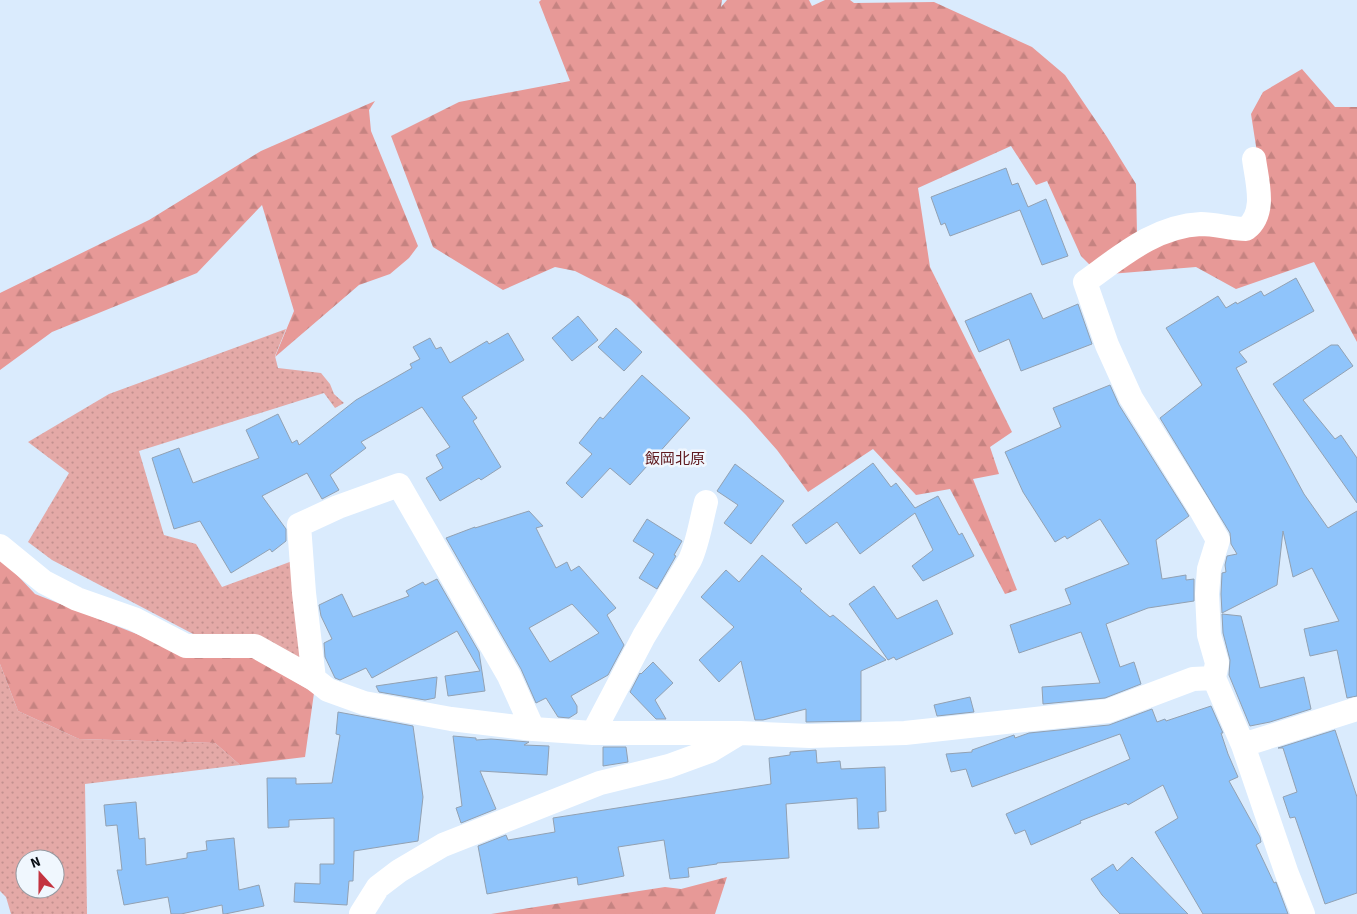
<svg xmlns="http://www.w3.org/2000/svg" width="1357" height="914" viewBox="0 0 1357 914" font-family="'Source Sans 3','Noto Sans JP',sans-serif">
<defs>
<pattern id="grass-dots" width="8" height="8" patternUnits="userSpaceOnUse" patternTransform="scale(1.25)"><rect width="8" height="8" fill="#e4a9a7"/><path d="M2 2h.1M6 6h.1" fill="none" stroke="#c2908f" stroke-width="1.8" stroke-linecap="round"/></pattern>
<pattern id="forest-firs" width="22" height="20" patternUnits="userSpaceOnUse" patternTransform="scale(1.25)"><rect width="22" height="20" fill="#e79997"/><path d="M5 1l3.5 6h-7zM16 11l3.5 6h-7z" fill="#c58381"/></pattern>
</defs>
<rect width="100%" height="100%" fill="#daebfd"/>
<!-- grass -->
<path fill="url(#grass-dots)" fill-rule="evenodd" d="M286 329 275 356 278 368 321 373 330 384 334 394 344 403 335 408 324 393 139 451 164 535 196 544 222 587 295 560 302 659 197 636 52 560 28 542 69 473 28 442 109 394Z
M0 664 18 711 79 739 215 743 240 765 85 784 87 914H11L6 897 0 891ZM25 859H55V889H25Z"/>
<!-- forest -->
<path fill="url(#forest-firs)" d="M541 0H722L721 7 727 0H809L812 6 825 0H850L854 3 934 2 1032 47 1065 75 1107 137 1136 184 1137 235 1092 267 1081 256 1047 181 1036 185 1011 146 918 188 930 267 1012 432 990 447 999 474 973 479 1017 590 1005 594 950 489 916 495 873 449 808 492 777 450 746 415 630 299 575 271 555 267 503 290 433 247 391 136 459 102 570 81 539 2Z
M1302 69 1335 107H1357V342L1314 262 1236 289 1196 267 1110 274 1146 246 1208 231 1266 210 1251 114 1263 92Z
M375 101 369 110 371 131 418 246 409 258 390 274 359 285 275 357 294 311 262 205 197 273 52 332 0 370V293L149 220 261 151Z
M0 557 35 594 157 642 253 657 314 693 305 757 240 765 215 743 79 739 18 711 0 664Z
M727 877 715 914H491L665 887 681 889Z"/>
<!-- building -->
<path fill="#8fc4fb" stroke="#92a1b2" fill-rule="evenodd" d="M1006 168 1012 185 1018 183 1028 207 1046 199 1068 256 1042 265 1020 210 950 236 945 223 941 225 931 197Z
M1296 278 1314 311 1239 352 1247 362 1236 368 1304 494 1328 528 1357 511V696L1347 698 1337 650 1310 656 1304 629 1339 621 1312 568 1293 577 1283 531 1277 585 1222 613 1221 594 1222 573 1226 572 1225 565 1227 556 1237 554 1231 544 1230 533 1160 418 1202 385 1166 328 1218 296 1226 308 1236 302 1237 304 1261 291 1264 296Z
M1031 293 1043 319 1078 304 1092 344 1021 371 1009 339 979 352 965 321Z
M578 316 598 340 572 361 552 338Z
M616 328 642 352 624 371 598 347Z
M508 333 524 360 462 397 477 418 473 421 501 467 481 480 479 478 440 501 426 478 443 468 436 455 450 447 422 407 361 442 366 448 330 475 339 490 322 499 307 473 262 496 286 529V541L272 552 270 549 231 573 200 521 174 529 152 458 179 448 193 483 259 458 246 430 278 414 292 443 297 440 299 445 356 400 412 368 410 364 420 359 413 347 430 338 436 349 441 347 450 363 487 341 489 344Z
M1331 345H1338L1353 366 1303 400 1335 439 1341 435 1357 458V503L1273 384Z
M642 375 690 418 630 485 610 468 582 498 566 483 592 454 579 443 600 417 603 419Z
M1110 385 1119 405 1189 516 1156 540 1162 579 1186 575V580L1194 579V601L1148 608 1106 624 1120 667 1134 662 1141 684 1105 698 1043 704 1042 687 1100 683 1081 632 1019 653 1010 625 1071 604 1065 589 1129 564 1100 519 1067 539 1065 536 1055 542 1023 492 1005 452 1061 427 1053 408Z
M873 463 891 487 896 483 915 508 938 496 959 535 962 533 974 556 923 581 912 566 933 550 915 513 860 554 837 522 806 544 792 525Z
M735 464 784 501 751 544 724 523 738 505 717 491Z
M529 511 543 526 536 528 556 568 567 562 571 571 579 566 616 608 607 615 624 645 608 675 571 696 577 706V713L569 718 558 717 546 698 536 703 521 669 446 538 475 527V528ZM572 604 599 633 550 662 529 628Z
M647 519 682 541 674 555 676 556 657 589 639 578 654 554 633 541Z
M762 555 802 589 800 591 830 617 833 615 886 660 861 671V721L806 722V709L763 720H755L741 661 719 682 699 660 734 627 701 597 726 570 739 582Z
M437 579 479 652 485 691 448 696 445 676 480 671 457 631 372 678 366 668 340 680 335 678 325 657 324 643 332 639 321 616 319 605 342 594 353 617 409 596 406 591 423 582 425 585Z
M874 586 897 619 937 600 953 634 896 660 894 657 888 660 849 604Z
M1222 614 1241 616 1260 688 1304 677 1311 709 1270 722 1250 726 1229 675 1230 660 1223 633Z
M653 662 673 683 655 700 666 719H656L630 692 640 673 641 674Z
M437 677 435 698 425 700 379 692 376 686Z
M970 697 974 712 937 716 934 705Z
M1211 706 1223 733H1221L1228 754 1238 777 1229 781 1260 837 1261 842 1256 845 1274 883 1276 882 1288 914H1203L1155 832 1178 818 1163 785 1128 805 1126 803 1080 821 1081 823 1031 845 1025 830 1015 834 1006 814 1130 759 1120 734 972 787 966 769 951 772 946 754 972 752V750L1014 735 1015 738 1029 733 1109 725 1152 709 1157 722 1165 719 1166 721Z
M338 712 413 726 423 797 418 841 354 851 353 881H349L347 905 294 902 295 883 320 884V864H334V818L289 820V827L268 828 267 778H296V784L332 783 340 735 336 734Z
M1335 730 1357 797V893L1325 904 1295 817 1290 818 1283 797 1297 792 1283 748H1278Z
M453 736 476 738V740L491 739 529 742 524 745 549 746 547 775 480 771 496 809 461 823 456 808 462 806Z
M603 747H626L628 762 603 766Z
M816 750 817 763 840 761 841 769 885 767 886 811 878 812 879 828 858 829 857 798 786 804 789 858 717 863V864L688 868 689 877 670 879 664 840 618 847 624 876 578 885 577 877 487 894 478 846 506 835 508 840 555 832 553 818 771 784 769 758 790 755V752Z
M136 802 139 839 145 838 146 865 187 858V853L207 850 206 841 234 838 239 890 259 885 264 906 225 914H223L222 905 181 914H171L168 897 124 905 117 870H122L117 825 106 826 104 805Z
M1132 857 1188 914H1120L1102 895 1091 879 1113 864 1117 871Z"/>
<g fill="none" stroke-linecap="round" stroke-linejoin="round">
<!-- street -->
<path stroke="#fff" stroke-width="24" d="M1254 159C1257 182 1267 213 1246 229 1231 229 1216 224 1201 224 1155 226 1120 257 1085 282L1107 345 1131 398 1198 505 1218 540 1209 569 1207 594 1209 635 1217 663 1214 678 1243 745 1287 874 1303 914
M0 546 44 582 77 599 134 619 186 646H255L314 679 328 690 364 703 451 719 533 729 593 733H740L810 736 905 733 1108 711 1193 679 1214 678
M314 679 304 593 299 525 338 507 399 485 509 676 533 729
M593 733 644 636 690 560C698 543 701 521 706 502
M1243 745 1357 709
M361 914 378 887 399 871 443 845 600 783 669 766 710 751 738 734"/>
</g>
<g text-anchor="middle" stroke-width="5" stroke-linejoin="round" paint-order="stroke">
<!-- neighbourhood labels -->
<g font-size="15" fill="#5f1a1f" stroke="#f0f7fe">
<text x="675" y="464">飯岡北原</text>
</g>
</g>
<!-- north arrow -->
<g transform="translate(40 874) rotate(339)"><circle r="24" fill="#f0f7fe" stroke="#9399a0"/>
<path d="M0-4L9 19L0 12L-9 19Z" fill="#c33340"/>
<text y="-8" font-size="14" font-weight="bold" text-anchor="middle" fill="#070d13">N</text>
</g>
</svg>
